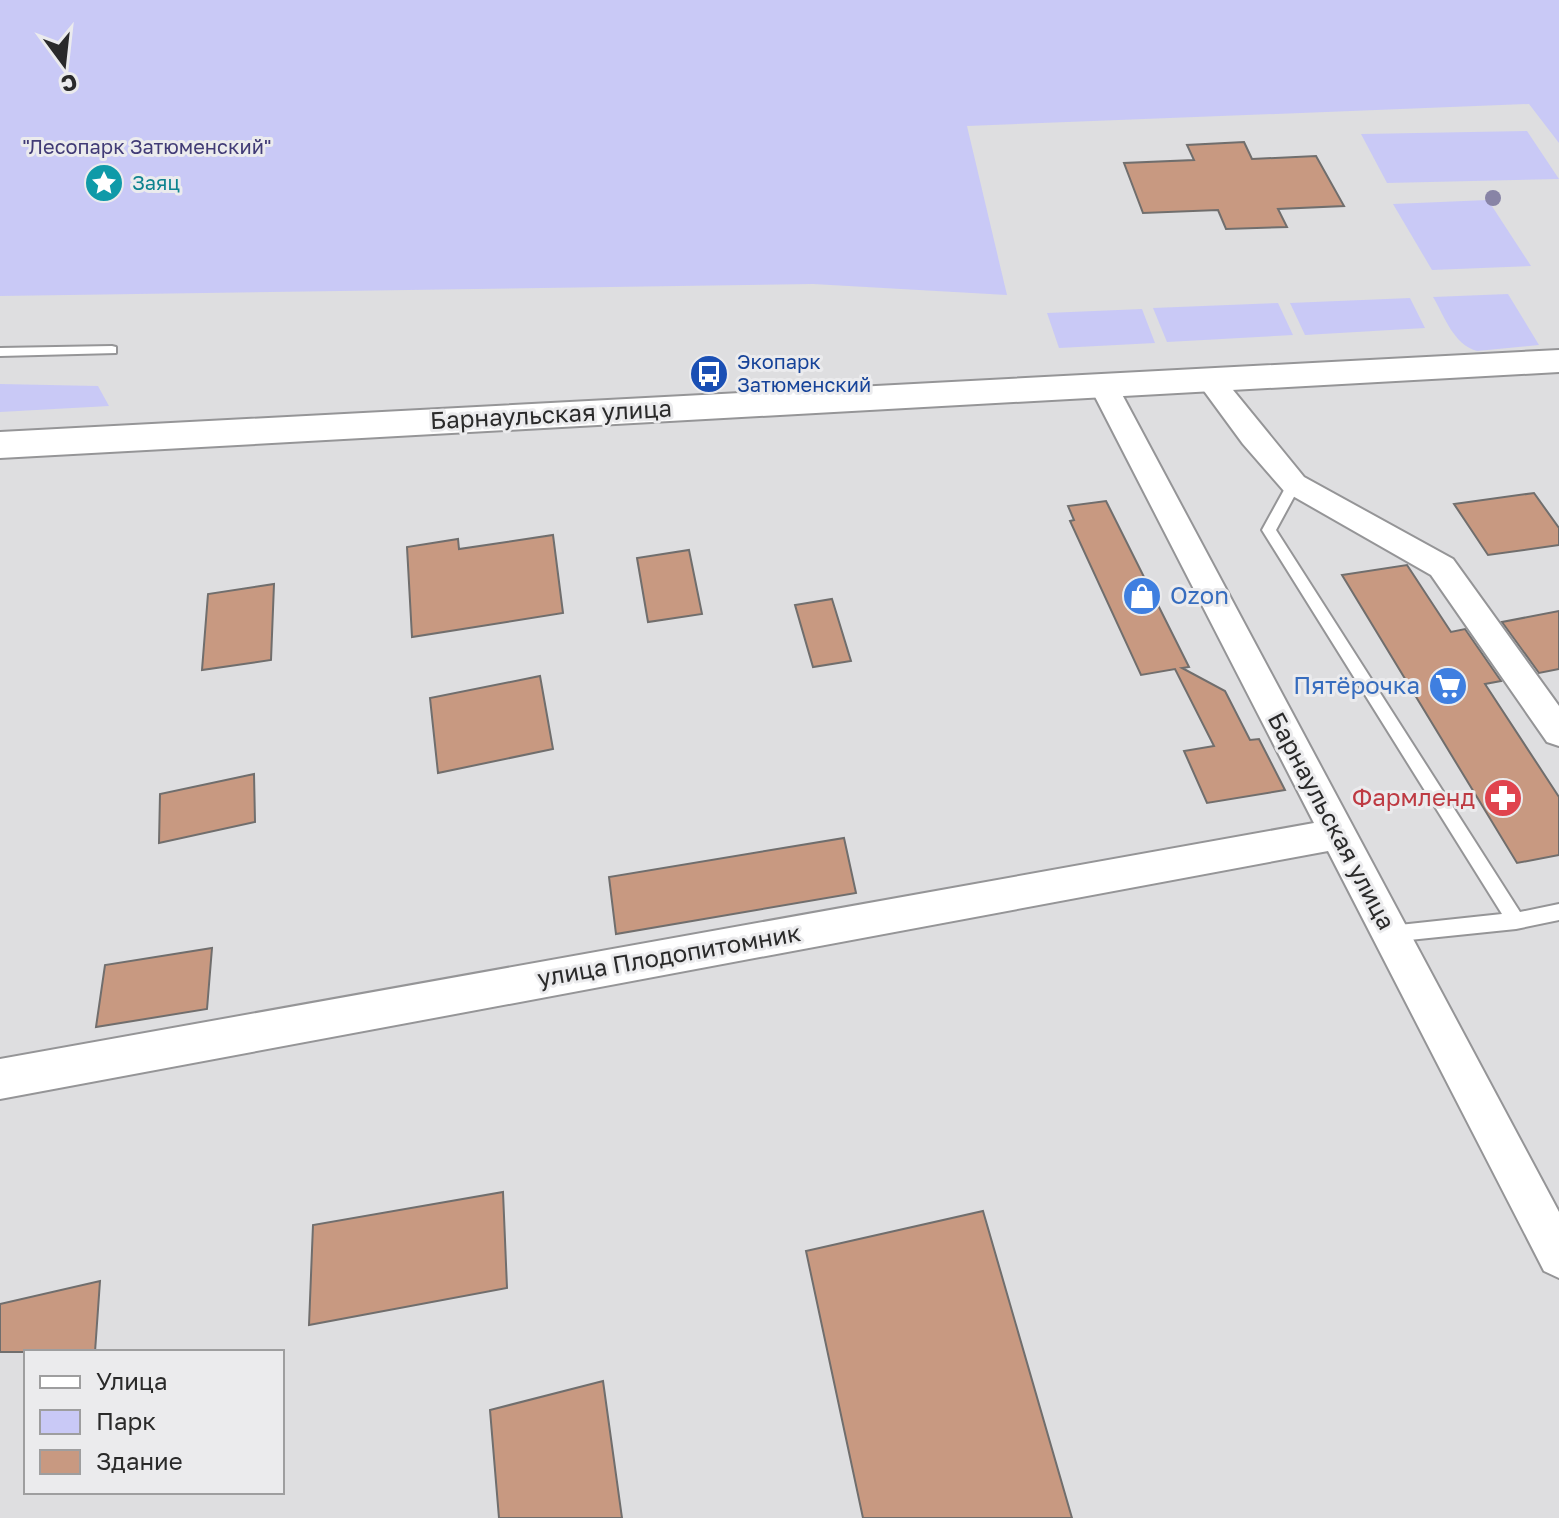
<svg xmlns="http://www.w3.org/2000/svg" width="1559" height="1518" viewBox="0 0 1559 1518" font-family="'Golos Text',sans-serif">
<rect width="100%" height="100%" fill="#dedee0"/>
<!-- green -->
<path fill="#c9c9f6" d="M0 0H1559V143L1529 104 967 126 1007 295 813 284 0 296Z
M1527 131 1559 179 1387 183 1361 134Z
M1488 200 1531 266 1432 270 1393 204Z
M1508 294 1539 345 1477 351C1453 344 1445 317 1433 297Z
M1410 298 1425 328 1305 335 1290 303Z
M1278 303 1293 335 1167 342 1153 308Z
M1142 309 1155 343 1059 348 1047 313Z
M0 384 98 386 109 406 0 412Z"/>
<!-- building -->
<path fill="#c89981" stroke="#706e6d" stroke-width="2" d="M1244 142 1252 159 1316 156 1344 206 1278 209 1287 227 1226 229 1218 210 1143 213 1124 163 1194 160 1187 145Z
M1534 493 1559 528V545L1488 555 1454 504Z
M1106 501 1189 667 1182 668 1225 691 1250 740 1259 739 1285 790 1207 803 1184 751 1214 746 1175 669 1141 675 1070 521 1074 520 1068 506Z
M553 535 563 613 412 637 407 547 458 539 459 549Z
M689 550 702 614 648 622 637 558Z
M1407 565 1451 632 1465 629 1501 681 1485 684 1559 797V855L1517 863 1342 575Z
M274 584 271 660 202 670 208 594Z
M832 599 851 661 813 667 795 605Z
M1559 611V669L1539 673 1502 622Z
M540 676 553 749 438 773 430 698Z
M254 774 255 822 159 843 160 794Z
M844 838 856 893 616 934 609 877Z
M212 948 207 1009 96 1027 105 965Z
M503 1192 507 1288 309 1325 313 1225Z
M983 1211 1072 1518H863L806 1251Z
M100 1281 95 1352H0V1304Z
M603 1381 622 1518H499L490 1410Z"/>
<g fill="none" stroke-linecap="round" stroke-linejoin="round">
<!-- lane casing -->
<g stroke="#959597" stroke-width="4">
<path id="lane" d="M112 346 116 347V353L0 356V348Z
M1294 479 1301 484 1276 530 1520 912 1559 904V920L1516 929 1390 942 1384 940 1381 934 1384 928 1390 926 1502 914 1262 530 1289 481Z"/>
</g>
<!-- street casing -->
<g stroke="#959597" stroke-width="4">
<path id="street" d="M1210 371 1220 374 1304 477 1453 559 1559 706V746L1547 742 1431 575 1284 491 1243 444 1196 380 1200 374Z
M1103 376 1113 379 1117 385 1559 1212V1278L1544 1271 1328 851 0 1099V1059L1314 823 1089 385 1093 379Z"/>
</g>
<!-- secondary casing -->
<g stroke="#959597" stroke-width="4">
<path id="secondary" d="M1559 350V372L0 458V432Z"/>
</g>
<!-- lane -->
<use href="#lane" fill="#fff" fill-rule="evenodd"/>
<!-- street -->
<use href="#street" fill="#fff" fill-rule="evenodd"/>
<!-- secondary -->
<use href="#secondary" fill="#fff" fill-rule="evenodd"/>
</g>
<!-- trees -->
<circle fill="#8884a6" cx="1493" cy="198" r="8"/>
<!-- icons -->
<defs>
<g id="sight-disc" transform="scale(2)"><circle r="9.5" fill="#0f9aa8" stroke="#ebebed"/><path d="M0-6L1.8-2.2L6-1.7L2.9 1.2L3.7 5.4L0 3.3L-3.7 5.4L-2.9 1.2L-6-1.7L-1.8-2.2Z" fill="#fff"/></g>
<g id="bus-disc" transform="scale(2)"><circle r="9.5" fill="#1a4fb4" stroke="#ebebed"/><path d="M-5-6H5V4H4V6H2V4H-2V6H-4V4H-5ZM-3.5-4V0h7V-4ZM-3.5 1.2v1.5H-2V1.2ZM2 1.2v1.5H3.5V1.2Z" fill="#fff"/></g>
<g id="shop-disc" transform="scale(2)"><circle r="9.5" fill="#3f7fe0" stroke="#ebebed"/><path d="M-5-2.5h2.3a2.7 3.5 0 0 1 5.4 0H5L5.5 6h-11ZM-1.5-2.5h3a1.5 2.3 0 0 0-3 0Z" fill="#fff"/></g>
<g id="supermarket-disc" transform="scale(2)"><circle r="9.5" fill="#3f7fe0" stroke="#ebebed"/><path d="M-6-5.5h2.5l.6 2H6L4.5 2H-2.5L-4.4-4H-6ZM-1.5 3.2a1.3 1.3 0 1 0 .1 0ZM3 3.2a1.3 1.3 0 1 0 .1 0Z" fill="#fff"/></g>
<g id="pharmacy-disc" transform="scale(2)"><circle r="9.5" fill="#e0444e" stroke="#ebebed"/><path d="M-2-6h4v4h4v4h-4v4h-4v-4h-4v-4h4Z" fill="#fff"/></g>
</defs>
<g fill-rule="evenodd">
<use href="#sight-disc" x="104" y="183"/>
<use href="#bus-disc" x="709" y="374"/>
<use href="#shop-disc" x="1142" y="596"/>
<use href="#supermarket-disc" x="1448" y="686"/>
<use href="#pharmacy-disc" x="1503" y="798"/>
</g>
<g text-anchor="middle" stroke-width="6" stroke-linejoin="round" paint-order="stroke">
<!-- far-park labels -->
<g font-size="20" fill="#413b76" stroke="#ebebed">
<text x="147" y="154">"Лесопарк Затюменский"</text>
</g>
<!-- far-culture labels -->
<g font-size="20" fill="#0d838f" stroke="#ebebed" text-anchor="start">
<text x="132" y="190">Заяц</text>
</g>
<!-- far-transit labels -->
<g font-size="20" fill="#164399" stroke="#ebebed" text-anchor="start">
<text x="737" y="369">Экопарк<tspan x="737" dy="23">Затюменский</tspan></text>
</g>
<!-- street labels -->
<g font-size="24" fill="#2a2a2a" stroke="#ebebed">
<text transform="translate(551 415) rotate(-3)" y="8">Барнаульская улица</text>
<text transform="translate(1331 821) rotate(62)" y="8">Барнаульская улица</text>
<text transform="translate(669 956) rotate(-10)" y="8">улица Плодопитомник</text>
</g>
<!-- shop labels -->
<g font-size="24" fill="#366cbe" stroke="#ebebed" text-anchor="start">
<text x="1170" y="604">Ozon</text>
<text x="1420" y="694" text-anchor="end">Пятёрочка</text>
</g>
<!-- health labels -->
<g font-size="24" fill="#be3a42" stroke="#ebebed" text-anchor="end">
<text x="1475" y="806">Фармленд</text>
</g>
</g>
<!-- legend -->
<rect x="24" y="1350" width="260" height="144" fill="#ebebed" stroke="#9e9e9f" stroke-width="2"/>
<rect x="40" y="1376" width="40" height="12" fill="#ffffff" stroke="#9e9e9f" stroke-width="2"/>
<text x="96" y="1390" font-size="24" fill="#2a2a2a">Улица</text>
<rect x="40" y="1410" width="40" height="24" fill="#c9c9f6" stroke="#9e9e9f" stroke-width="2"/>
<text x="96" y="1430" font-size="24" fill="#2a2a2a">Парк</text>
<rect x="40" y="1450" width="40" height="24" fill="#c89981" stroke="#9e9e9f" stroke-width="2"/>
<text x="96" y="1470" font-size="24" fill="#2a2a2a">Здание</text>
<!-- north arrow -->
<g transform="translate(64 64) rotate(165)" stroke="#ebebed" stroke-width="6" paint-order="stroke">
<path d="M0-6L14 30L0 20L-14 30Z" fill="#2a2a2a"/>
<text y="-12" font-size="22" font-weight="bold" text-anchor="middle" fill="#2a2a2a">С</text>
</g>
</svg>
